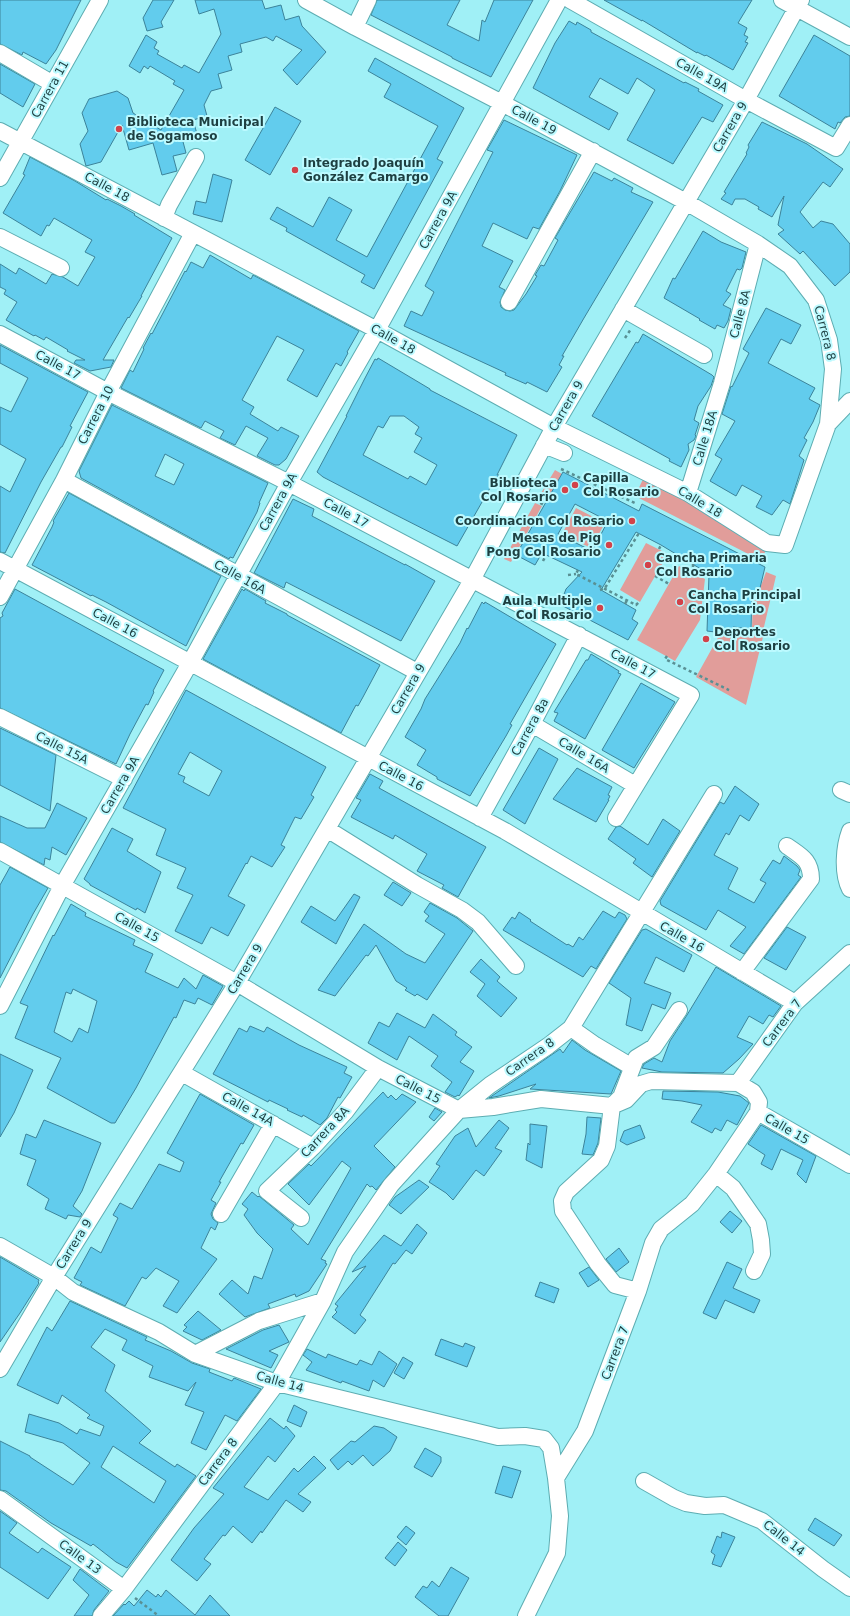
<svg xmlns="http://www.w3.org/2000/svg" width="850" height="1616" viewBox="0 0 850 1616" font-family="'DejaVu Sans',sans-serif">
<rect width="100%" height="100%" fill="#a0f0f6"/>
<!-- green -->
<path fill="#e19d9a" d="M555 470 562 474 545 502 538 498Z
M644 477 767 546 762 561 635 496Z
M535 503 542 506 511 562 504 559Z
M576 508 605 523 591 548 562 534Z
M646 543 668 554 640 602 620 590Z
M679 566 705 579 700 620 675 661 637 640Z
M766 572 776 576 763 631 752 629 753 596 759 591Z
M733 628 764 633 746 705 696 677 720 634 731 635Z"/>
<!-- building -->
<path fill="#62cced" stroke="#3c839a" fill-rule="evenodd" d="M0 0H81L56 50 46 64 23 52 22 55 0 44Z
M153 0H174L161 22 163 27 147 31 143 18Z
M195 0H262L265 9 281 5 285 20 299 16 302 26 326 52 297 85 283 70 302 50 276 36 273 41 266 37 240 44 242 52 228 56 232 70 218 74 222 88 211 91 204 105 207 116 193 120 197 134 182 138 186 153 173 156 177 171 162 175 153 143 129 150 122 125 101 162 86 166 80 144 88 131 82 113 89 99 117 91 128 98 133 113 161 130 184 90 173 84 175 81 150 66 148 69 144 66 140 73 129 66 146 35 157 42 154 48 159 51 157 54 182 68 184 65 199 73 221 34 214 9 199 14Z
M377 0H460L447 25 479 41 482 20 485 22 494 0H533L491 77 452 58V57L371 15Z
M604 0H752L738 23 747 28 744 35 748 37 745 42 748 43 733 70 706 55 705 56 697 52V53L642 20V21Z
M569 21 576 25 577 22 591 30V32L684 83 685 82 699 89 698 91 723 105 713 122 702 117 673 164 627 140 655 90 637 78 628 94 600 78 589 97 618 113 609 130 533 88 555 43Z
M814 35 850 56V116L845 117 840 123 838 122 835 129 779 96Z
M375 58 464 108 437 159 443 162 374 289 361 282 365 275 286 231 287 228 270 219 277 207 313 227 329 197 352 210 336 240 367 257 438 126 384 97 391 84 368 71Z
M0 64 35 84 23 107 0 93Z
M275 107 301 121 270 175 245 160Z
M504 120 577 155 560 191 539 229 533 227 527 239 493 223 482 246 513 261 499 287 505 290 500 302 501 307 505 310 510 311 514 310 526 294 537 276 535 275 541 265 544 266 558 240 555 238 594 172 612 181 614 178 633 188 631 192 653 202 584 318 562 356H564L559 365 562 367 547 392 527 382 526 384 505 375 506 373 404 326 411 311 422 316 434 292 425 286 493 152 487 150Z
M762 122 807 144 843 169 830 187 823 182 800 212 813 228 821 221 833 224 850 244V272L835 286 803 251 800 254 778 234 784 230 778 225 784 196 772 217 758 209 759 207 745 199H735L732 205 721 199 726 193 724 192 747 154 746 153 749 147 748 145Z
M30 157 75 181 106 200 107 199 121 206 135 214 134 215 172 238 141 296H142L129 318 128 317 103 360H114L111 367 90 371 74 363 76 360H85L67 351 68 350 46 337 44 340 35 335 34 336 6 320 17 302 4 294 6 290 0 287V264L16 274 19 268 46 284 52 274 63 277 78 286 95 257 85 252 92 240 54 218 49 226 47 225 41 236 3 213 25 175 23 174Z
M213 174 232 180 222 222 193 214 196 201 206 203Z
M703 231 721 242 746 252 742 268 740 270 737 269 726 291 731 294 723 305 731 309 728 321 724 328 717 325 715 329 699 320 700 319 664 298 673 278 675 279Z
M210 255 251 279 253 275 359 331 347 352 348 353 341 366 336 363 317 397 287 380 304 350 277 336 242 400 254 407 250 414 278 431 281 427 299 436 286 459 279 465H275L257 456 268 438 246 426 235 445 220 438 224 431 205 421 201 428 121 388 130 370 133 372 144 349 143 348 151 333 152 334 185 271 186 272 191 262 203 268Z
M766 308 801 325 791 344 781 339 768 363 815 388 809 399 820 405 813 422 804 438 807 440 799 456 804 460 790 504 783 500 772 515 756 507 762 496 742 485 736 496 710 481 722 459 715 455 735 421 722 414 731 386 732 387 749 353 743 349Z
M643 334 712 375 714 377 711 386 698 406 694 420 699 423 695 435 696 436 694 440 688 444 689 450 681 467 669 461 670 459 592 416 636 342 638 343Z
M0 345 88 392 70 426 72 427 62 447H61L41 482 5 553 0 552V486L10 492 26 459 0 444V407L11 412 28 378 0 363Z
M378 358 430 389V390L517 435 497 475H499L491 489 490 488 457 546 390 512 323 477 317 472 347 416H346L364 380 375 359 377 360ZM390 416H404L419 427 415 434 422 438 414 452 437 465 426 485 410 476 408 479 363 455 378 426 383 428Z
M112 405 268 483 259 503H260L257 512 233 558 230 557 229 559 81 478 79 471ZM165 454 184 464 174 485 155 476Z
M563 472 639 511 642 504 765 567 760 588 752 592 751 629 733 627 731 634 707 631 709 574 661 545 636 532 601 590 636 610 632 619 638 623 628 640 563 606V597L566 589 582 572 542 553 535 565 516 555ZM575 504 608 521 592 551 558 534Z
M69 493 221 576 186 646 106 602 92 595 91 596 32 565 52 527 54 522 53 521Z
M293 499 314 509 312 516 405 565V564L435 581 401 641 286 582 284 588 254 573Z
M15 589 164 670 153 691 154 692 148 705 146 704 130 734 116 764 0 708V618L3 616 2 613Z
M242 589 244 591 245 589 266 601 265 603 287 614V615L380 665 363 697 358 706 356 705 341 733 203 659Z
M482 602 484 604 485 602 556 644 510 724 512 725 506 736 470 796 437 779V777L417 765 426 750 405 737 421 709 425 699 460 643 467 628 468 629Z
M591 654 619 671 618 673 621 674 585 739 554 721 558 713 554 712 586 660H588Z
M641 683 675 702 634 768 602 750Z
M186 690 326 767 311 795 314 797 301 819 295 817 281 845 285 847 272 867 251 856 247 864 246 863 228 896 245 905 228 936 211 927 202 944 175 931 193 895 177 888 186 868 156 855 166 829 123 808ZM190 752 222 771 209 796 183 782 185 777 178 774Z
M0 728 56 755 50 811 0 785Z
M539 748 558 759 525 824 503 810Z
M577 768 612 787 608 795 610 796 608 800H609L596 822 553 799Z
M370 774 383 781 379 788 486 847 458 897 442 888 444 885 417 871 427 854 395 835 393 839 351 817 361 800 356 798Z
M735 786 759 804 749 821 740 815 729 835 726 833 714 855 738 868 728 889 754 903 766 883 760 880 773 860 780 864 784 856 797 866 800 870 798 875 801 877 744 954 730 946 746 927 718 910 706 930 661 905 660 901 720 802 724 804Z
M57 803 87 818 66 855 52 847 50 860 45 858 44 865 0 842V816L27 828H45Z
M663 819 680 831 652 877 633 863 636 859 608 839 616 827 620 826 648 845Z
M112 828 133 839 127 851 161 872 145 913 137 908 136 910 90 885V884L84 879Z
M10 867 48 888 33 914 0 978V885Z
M393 882 411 893 402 906 384 895Z
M354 894 360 897 336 944 301 922 311 906 335 921Z
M430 903 457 918 473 931 427 1000 417 994 415 996 405 990 407 988 396 981 376 945 368 956 366 955 335 996 318 990 364 924 406 954 425 963 445 934 425 921 429 916 424 912Z
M71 904 86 913 85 916 135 940 133 945 153 954 145 972 178 988 184 978 196 989 203 975 223 986 212 1005 198 998 195 1004 184 1000 176 1018 174 1017 136 1088 115 1123H111L47 1088 61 1058 15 1038 28 1006 20 1003 53 935 54 936ZM73 989 97 1001 88 1033 79 1028 72 1042 54 1032 66 992 71 994Z
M603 911 615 918 619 912 625 915 627 919 596 969 591 966 583 977 503 930 512 917 515 919 519 912 531 920 530 921 567 945 568 944 573 947 579 937 583 940Z
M787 927 806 937 786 970 764 958Z
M646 929 692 955 684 972 656 957 644 983 671 993 665 1009 652 1004 642 1031 626 1025 631 998 609 983 642 930Z
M481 959 500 977 497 981 517 998 501 1017 477 996 485 984 470 972Z
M716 967 781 1006 773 1017 769 1015 763 1024 749 1016 737 1037 753 1044 739 1059 723 1073 662 1072 642 1068 644 1064 654 1058 662 1062 670 1041 687 1015Z
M397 1013 425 1028 433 1014 457 1032 455 1035 472 1047 460 1062 474 1071 459 1096 458 1095 455 1097 445 1092 452 1082 431 1066 438 1056 409 1036 397 1060 368 1043 379 1022 389 1027Z
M250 1026 264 1032 267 1027 299 1045 347 1067 344 1073 352 1077 340 1098 338 1097 327 1118 320 1125 303 1115 302 1117 287 1110 288 1109 269 1100 268 1102 213 1074 239 1028 247 1032Z
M572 1040 585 1050 621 1071 611 1094 530 1089 536 1084 499 1096 489 1098 560 1049 563 1053Z
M0 1054 33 1070 14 1113 0 1137Z
M663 1091 718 1092 740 1096 749 1103 737 1125 727 1120 721 1131 715 1128 712 1133 691 1122 702 1105 682 1101 662 1099Z
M383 1092 388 1098 391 1095 396 1100 402 1094 416 1102 374 1146 395 1167 376 1190 372 1186 370 1187 367 1184 321 1259 326 1261 325 1263 327 1264 309 1291 296 1297 295 1294 268 1304 270 1308 245 1317 219 1294 232 1280 248 1294 254 1276 262 1279 273 1249 257 1233 244 1215 248 1209 242 1204 252 1192 258 1197 259 1196 294 1225 291 1229 308 1245 351 1168 342 1161 309 1205 288 1184 309 1164 311 1166Z
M200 1094 254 1125 243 1144 241 1143 219 1182H221L211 1200 216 1203 211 1214 213 1219 218 1223 215 1230 211 1227 201 1248 217 1259 177 1313 163 1306 179 1281 156 1268 146 1279 142 1277 125 1306 80 1285 82 1282 74 1278 91 1247 101 1253 118 1218 113 1215 120 1203 132 1209 159 1164 180 1172 184 1162 167 1153Z
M435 1108 442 1112 434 1121 429 1117Z
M587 1117 601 1118 598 1143 593 1155 582 1154 586 1134Z
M44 1120 101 1143 82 1191 73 1206 82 1214 80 1217 68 1215 66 1219 45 1209 49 1199 27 1185 36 1160 20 1154 26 1134 36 1138Z
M499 1120 509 1128 495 1148 502 1151 484 1176 476 1170 453 1200 446 1193 429 1182 440 1166 436 1164 455 1136 468 1128 476 1147Z
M530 1124 547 1126 542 1168 526 1160 528 1143 530 1145Z
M640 1125 645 1138 627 1145 620 1141 624 1131Z
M761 1125 816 1156 806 1183 797 1174 803 1160 781 1149 772 1170 761 1164 765 1155 748 1144Z
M419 1180 429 1187 401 1214 389 1205 395 1197Z
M730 1211 742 1221 732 1233 720 1222Z
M417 1224 427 1233 412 1254 406 1250 395 1264 393 1263 360 1315 366 1320 355 1334 332 1317 337 1312 335 1310 338 1306 335 1304 366 1266 352 1272 384 1235 401 1246Z
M619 1248 629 1262 616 1272 606 1259Z
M0 1257 39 1280 38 1282 39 1283 20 1313 0 1342Z
M727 1262 742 1269 733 1288 760 1300 754 1313 725 1300 716 1319 703 1313Z
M589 1267 599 1280 588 1287 579 1273Z
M540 1282 559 1289 554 1303 535 1296Z
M70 1301 147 1337 145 1340 171 1351 192 1363 210 1369 209 1372 232 1381 234 1378 261 1389 237 1421 225 1415 206 1450 191 1443 204 1412 185 1405 196 1382 188 1391 149 1377 153 1366 122 1350 127 1340 105 1329 91 1347 115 1365 105 1391 151 1431 139 1443 175 1467 177 1464 196 1476 127 1568 116 1562 93 1544 91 1546 51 1523 6 1491 0 1490V1441L30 1456V1457L73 1485 90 1463 63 1443 25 1432 29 1414 59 1423 77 1434 80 1429 100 1436 104 1426 87 1418 90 1415 62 1395 58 1404 17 1385 47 1327 52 1331ZM113 1446 166 1481 154 1503 101 1467Z
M198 1311 221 1330 202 1340 183 1331 187 1327 184 1325Z
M279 1325 289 1342 269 1351 278 1355 271 1368 226 1349 263 1330Z
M441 1339 463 1347 465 1343 475 1347 467 1367 435 1355Z
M307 1349 326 1358 328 1354 357 1365 360 1360 372 1365 379 1351 397 1364 384 1387 373 1380 369 1391 342 1381 341 1383 306 1370 312 1362 303 1355Z
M403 1357 413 1363 404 1379 394 1373Z
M294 1405 307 1412 301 1427 287 1421Z
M270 1418 284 1429 286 1426 295 1436 275 1462 268 1456 244 1487 268 1500 294 1468 298 1472 314 1456 326 1468 298 1494 311 1502 303 1512 286 1500 262 1533 261 1531 252 1543 233 1526 225 1536 223 1535 204 1559 211 1564 197 1581 171 1560 194 1528 224 1494 213 1488Z
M374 1426 384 1428 397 1437 390 1451 373 1466 363 1455 352 1465 348 1461 338 1470 330 1460 351 1441 355 1442Z
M425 1448 441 1457V1462L432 1477 414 1467Z
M503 1466 521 1471 512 1498 495 1493Z
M0 1511 17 1523 9 1533 38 1553 42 1548 71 1567 48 1599 0 1567Z
M815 1518 842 1535 834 1546 808 1530Z
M406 1526 415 1533 406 1545 397 1537Z
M722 1532 735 1537 721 1567 712 1564 715 1555 711 1552 717 1536 721 1538Z
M398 1542 407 1550 395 1566 385 1558Z
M451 1567 469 1578 448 1616H439L415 1597 423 1586 427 1588 432 1581 439 1587Z
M80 1569 109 1591 94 1610 92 1616H74L89 1595 73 1580Z
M147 1590 156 1597 158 1594 161 1597 166 1590 195 1615 210 1595 230 1616H113L124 1604 125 1605 129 1601 134 1606Z"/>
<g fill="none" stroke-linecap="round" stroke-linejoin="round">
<!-- minor casing -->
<g stroke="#5dadb2" stroke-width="18">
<path id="minor" d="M570 0 746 100 836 148 850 125
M782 0 850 37
M355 27 368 0
M0 53 53 84
M0 131 377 330 554 427 688 493 767 543 785 545 828 424 833 369 829 340 816 300 790 266 758 244 686 202 502 103 355 27 306 0
M0 178 100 0
M164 218 169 205 196 157
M0 237 61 268
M509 302 593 151
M623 309 704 355
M0 334 108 392 289 483 691 695 616 818
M828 424 850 401
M544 445 564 453
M64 480 417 672
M688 493 722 383 758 244
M0 561 505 831 795 1003
M0 597 64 480 108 392 193 233
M0 717 124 779
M532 724 635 785
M841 790 850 794
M480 818 532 724 579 635
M327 829 417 885 462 910 478 922 516 966
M850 831C844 847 842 873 850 889
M0 851 237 983 378 1068 459 1110 493 1107 541 1099 612 1106 626 1100 641 1084 651 1081 738 1083 753 1092 759 1102 758 1112 850 1165
M742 972 811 879C811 860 801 856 787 846
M0 1006 62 886 190 663 289 483 377 330 559 0
M571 1028 595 1045 632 1067
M182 1073 313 1147
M738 1083 795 1003 850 953
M716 1174 733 1188 758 1224 761 1240 762 1254 754 1271
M221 1214 273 1124
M301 1218 267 1191 313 1147 346 1111 378 1068
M0 1246 54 1277 73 1292 159 1332 195 1354 277 1383 498 1437 525 1436 544 1439 551 1448 556 1478 560 1516 557 1553 526 1616
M638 1291 615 1285 598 1264 563 1211 562 1201 566 1192 601 1160 607 1146 612 1106 621 1097 636 1058 654 1047 679 1010
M195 1354 259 1321 323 1301
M0 1369 54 1277 237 983 472 580 554 427 746 100 801 0
M556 1478 585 1431 638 1291 653 1243 661 1229 692 1204 716 1174 758 1112
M644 1481 674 1498 686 1503 705 1506 724 1505 762 1521 823 1569 850 1588
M0 1499 124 1589
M101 1616 124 1589 277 1383 323 1301 345 1252 391 1185 459 1110 490 1085 548 1046 571 1028 714 794"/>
</g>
<!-- path -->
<path stroke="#599094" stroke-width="2.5" stroke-dasharray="3 3" stroke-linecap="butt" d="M625 338 631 329
M561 469 635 503 634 505
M535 500 544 505
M566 519 569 520
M659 549 661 545
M543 561 546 555
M578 570 576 574 636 605 639 602
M693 573V564
M568 575 576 574
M655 576 669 584
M600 590 605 588 639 533
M625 604 627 600
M667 656 665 659 729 690
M135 1598 159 1616"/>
<!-- minor -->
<use href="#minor" stroke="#fff" stroke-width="16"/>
</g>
<!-- markers -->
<g fill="#d2424a" stroke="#bcfaff" stroke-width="1.5">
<circle cx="119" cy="129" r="4"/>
<circle cx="295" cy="170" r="4"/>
<circle cx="575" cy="485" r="4"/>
<circle cx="565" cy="490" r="4"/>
<circle cx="632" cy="521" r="4"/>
<circle cx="609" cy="545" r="4"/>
<circle cx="648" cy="565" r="4"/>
<circle cx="680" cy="602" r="4"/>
<circle cx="600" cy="608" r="4"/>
<circle cx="706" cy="639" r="4"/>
</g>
<g text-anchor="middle" stroke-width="4" stroke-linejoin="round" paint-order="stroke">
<!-- street labels -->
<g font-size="12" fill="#1d3f41" stroke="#bcfaff">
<text transform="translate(702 75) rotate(29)" y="4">Calle 19A</text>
<text transform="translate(50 89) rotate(-61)" y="4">Carrera 11</text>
<text transform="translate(534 120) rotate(28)" y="4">Calle 19</text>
<text transform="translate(730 127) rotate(-60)" y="4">Carrera 9</text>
<text transform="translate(107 187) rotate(28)" y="4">Calle 18</text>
<text transform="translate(438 220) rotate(-61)" y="4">Carrera 9A</text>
<text transform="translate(740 314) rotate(-75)" y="4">Calle 8A</text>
<text transform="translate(825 333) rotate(76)" y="4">Carrera 8</text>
<text transform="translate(393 339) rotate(29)" y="4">Calle 18</text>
<text transform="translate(58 365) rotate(28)" y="4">Calle 17</text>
<text transform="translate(566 406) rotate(-60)" y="4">Carrera 9</text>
<text transform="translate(96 415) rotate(-63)" y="4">Carrera 10</text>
<text transform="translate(705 438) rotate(-73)" y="4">Calle 18A</text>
<text transform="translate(278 502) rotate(-61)" y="4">Carrera 9A</text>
<text transform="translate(700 502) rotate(31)" y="4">Calle 18</text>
<text transform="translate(346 513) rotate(28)" y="4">Calle 17</text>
<text transform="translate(240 577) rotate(29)" y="4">Calle 16A</text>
<text transform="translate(115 623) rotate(28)" y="4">Calle 16</text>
<text transform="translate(633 664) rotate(28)" y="4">Calle 17</text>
<text transform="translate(408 689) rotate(-60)" y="4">Carrera 9</text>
<text transform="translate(530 727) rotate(-61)" y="4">Carrera 8a</text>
<text transform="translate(62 748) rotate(27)" y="4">Calle 15A</text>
<text transform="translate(584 755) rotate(31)" y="4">Calle 16A</text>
<text transform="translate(401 776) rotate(28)" y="4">Calle 16</text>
<text transform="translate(120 785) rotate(-60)" y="4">Carrera 9A</text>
<text transform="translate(137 927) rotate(29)" y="4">Calle 15</text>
<text transform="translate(682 937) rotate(30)" y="4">Calle 16</text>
<text transform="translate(245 969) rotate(-59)" y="4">Carrera 9</text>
<text transform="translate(782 1023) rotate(-53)" y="4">Carrera 7</text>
<text transform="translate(530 1057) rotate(-35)" y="4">Carrera 8</text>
<text transform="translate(418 1089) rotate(27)" y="4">Calle 15</text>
<text transform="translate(248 1109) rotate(29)" y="4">Calle 14A</text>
<text transform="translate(787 1129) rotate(30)" y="4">Calle 15</text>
<text transform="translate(325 1132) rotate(-47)" y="4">Carrera 8A</text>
<text transform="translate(74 1244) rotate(-58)" y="4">Carrera 9</text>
<text transform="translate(615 1353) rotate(-69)" y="4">Carrera 7</text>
<text transform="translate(280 1382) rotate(16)" y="4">Calle 14</text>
<text transform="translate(218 1462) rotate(-53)" y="4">Carrera 8</text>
<text transform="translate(784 1538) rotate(38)" y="4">Calle 14</text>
<text transform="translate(80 1557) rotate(36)" y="4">Calle 13</text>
</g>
<!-- poi labels -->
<g font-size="12" font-weight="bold" fill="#1d3f41" stroke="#bcfaff" text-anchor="start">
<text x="127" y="126">Biblioteca Municipal<tspan x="127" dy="14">de Sogamoso</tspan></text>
<text x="303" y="167">Integrado Joaquín<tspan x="303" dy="14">González Camargo</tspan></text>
<text x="583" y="482">Capilla<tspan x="583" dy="14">Col Rosario</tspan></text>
<text x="557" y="487" text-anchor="end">Biblioteca<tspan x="557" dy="14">Col Rosario</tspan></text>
<text x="624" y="525" text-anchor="end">Coordinacion Col Rosario</text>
<text x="601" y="542" text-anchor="end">Mesas de Pig<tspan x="601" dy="14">Pong Col Rosario</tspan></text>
<text x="656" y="562">Cancha Primaria<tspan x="656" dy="14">Col Rosario</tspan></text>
<text x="688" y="599">Cancha Principal<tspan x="688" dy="14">Col Rosario</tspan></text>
<text x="592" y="605" text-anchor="end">Aula Multiple<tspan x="592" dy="14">Col Rosario</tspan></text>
<text x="714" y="636">Deportes<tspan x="714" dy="14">Col Rosario</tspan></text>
</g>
</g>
</svg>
